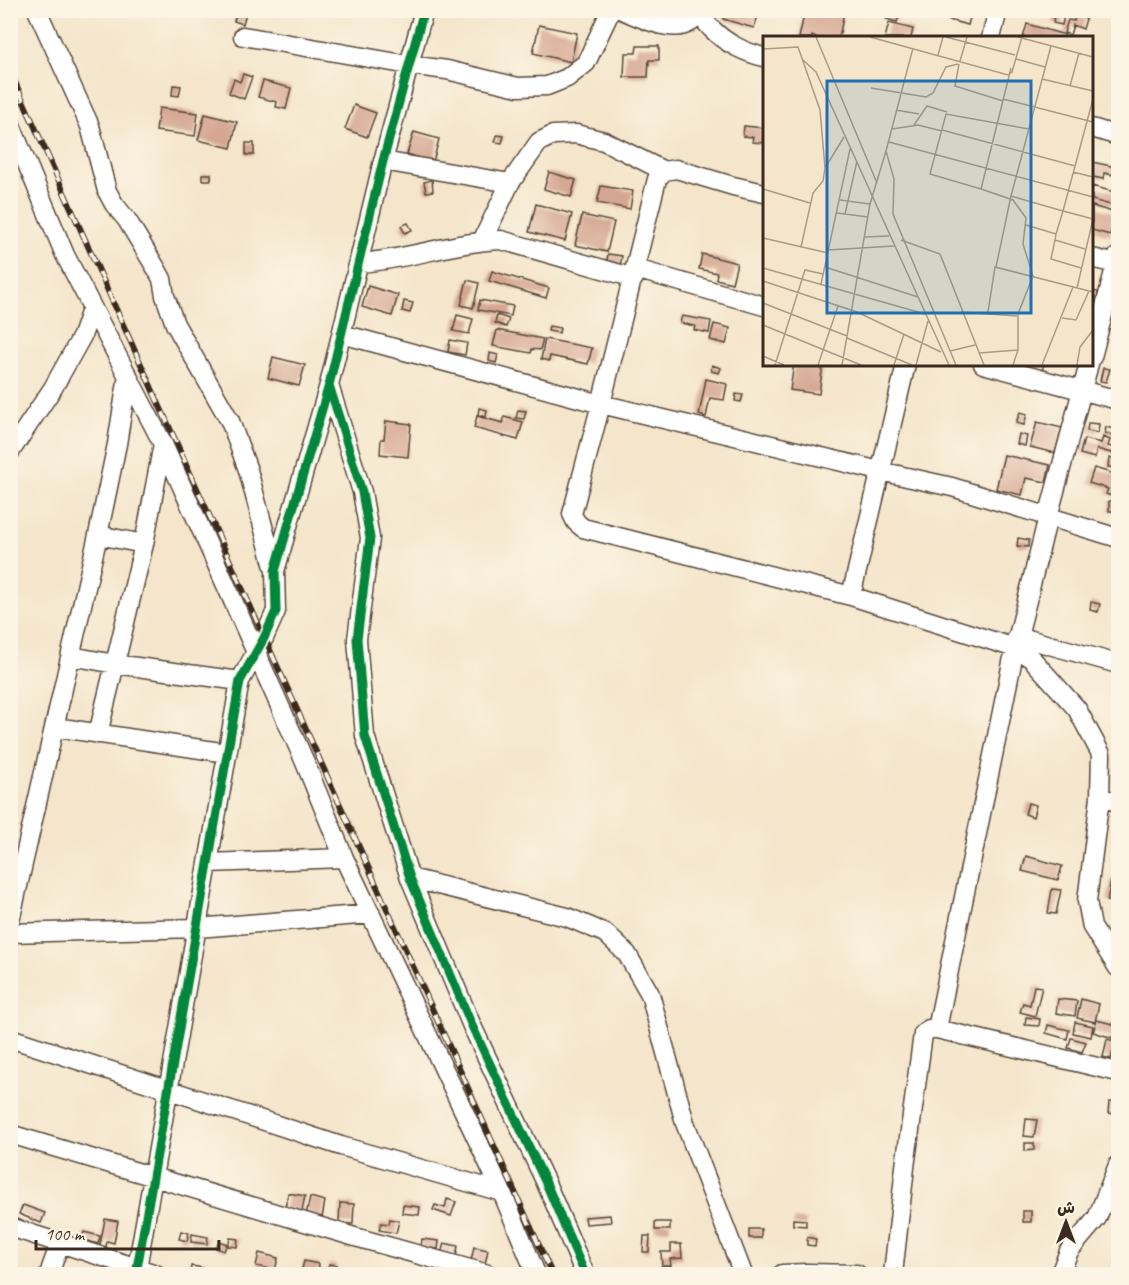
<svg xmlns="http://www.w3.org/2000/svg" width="1129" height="1285" viewBox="0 0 1129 1285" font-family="Caveat,'Playpen Sans Arabic',sans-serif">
<rect width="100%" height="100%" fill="#fcf5e5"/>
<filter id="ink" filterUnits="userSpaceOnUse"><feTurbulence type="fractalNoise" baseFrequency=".0167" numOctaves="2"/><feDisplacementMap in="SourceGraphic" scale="12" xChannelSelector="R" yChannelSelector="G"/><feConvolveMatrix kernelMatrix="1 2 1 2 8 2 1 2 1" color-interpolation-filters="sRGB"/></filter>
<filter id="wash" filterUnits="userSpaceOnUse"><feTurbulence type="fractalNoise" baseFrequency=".008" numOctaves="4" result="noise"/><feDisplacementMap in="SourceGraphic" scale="24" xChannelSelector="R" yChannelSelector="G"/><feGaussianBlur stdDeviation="1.35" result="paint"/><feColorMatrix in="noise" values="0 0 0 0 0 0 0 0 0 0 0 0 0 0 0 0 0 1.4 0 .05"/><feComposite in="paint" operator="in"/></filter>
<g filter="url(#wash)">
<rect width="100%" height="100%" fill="#f4e5cb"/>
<g id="blocks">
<!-- building -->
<path fill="#d5a793" d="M237 10 246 13 243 24 234 21Z
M725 10H740L758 16 754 28 723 19Z
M805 10 844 12 839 38H819L812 36V38H799Z
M888 10 900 13 897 22 886 19Z
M935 10H972L968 25 945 19 946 17 934 14Z
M1028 10H1050L1049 16Z
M1054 14 1064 15 1062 25 1053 23Z
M1076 15 1086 19 1083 29 1073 25 1070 35 1064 33 1068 20 1074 21Z
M889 23 913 29 911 38H885Z
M1027 24 1065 35 1064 38H1023Z
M539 25 577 33 571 62 533 53Z
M637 46H659V60H649L648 77H624L625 53H636Z
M243 74 252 77 244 99 229 93 234 79 240 82Z
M263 81 291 88 286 109 276 107 277 102 258 97Z
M173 85 181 86 179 96 172 95Z
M354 105 376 113 367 137 345 129Z
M159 108 198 113 195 136 156 131Z
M205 114 237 122 231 148 198 140Z
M744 126 764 128V143L752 142 753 137 743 136Z
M414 132 439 139 433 162 407 154Z
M497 135 504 136 502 143 495 142Z
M246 143H254V155H246Z
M1092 162 1116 167 1114 175 1104 173 1103 179 1093 177 1092 181Z
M549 172 576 180 571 197 544 189Z
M202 174H211V180H202Z
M432 180 433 191 426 192 424 182Z
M601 186 633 191 630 209 597 203Z
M1092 186 1118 193V207L1092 200Z
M536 204 572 214 565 241 529 232Z
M1092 206 1116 213 1110 235 1092 230Z
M582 215 614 222 607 252 575 245Z
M408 223 412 230 405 233 401 226Z
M608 254 622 256 620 267 606 265Z
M702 254 737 263 732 283 716 279 717 273 699 269Z
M492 271 549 288 546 298 489 281Z
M467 280 479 283 473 308 461 305Z
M368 286 398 295 392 316 362 307Z
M1092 291 1098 292 1096 303 1092 302Z
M480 300 513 306 511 316 478 310Z
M404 301 413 303 410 313 402 311Z
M457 315 473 319 469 334 453 331Z
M497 315 509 319 506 327 495 323Z
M682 316 711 321 709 333 694 330 695 326 680 323Z
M714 324 730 328 726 344 710 340Z
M549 326 560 328 559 333 548 331Z
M497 330 543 339 540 350 532 349 531 353 493 346Z
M545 339 592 348 588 364 550 356 549 361 541 359Z
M450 340 467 343 465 355 448 352Z
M490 353 498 355 496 363 489 361Z
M273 357 305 365 299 386 268 378Z
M794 364H823L819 394 790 390Z
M1029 364H1044L1042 370 1028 367Z
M712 365 721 368 719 373 711 371Z
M1103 368 1110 369 1106 382 1100 381Z
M706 379 727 384 724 400 710 398 706 417 699 415Z
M736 394 743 395 741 402 735 401Z
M479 408 487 410 486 417 478 415Z
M518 410 526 411 524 419 516 418Z
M1020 412 1027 414 1024 425 1016 423Z
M477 416 503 423 504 417 523 422 518 440 474 428Z
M386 421 411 424 408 457 380 454 381 439H384Z
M1037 422 1062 428 1055 453 1030 447Z
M1088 423 1099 424 1098 433 1087 431Z
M1106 427 1118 430V437L1105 433Z
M1019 434 1027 436 1025 446 1017 444Z
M1103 437 1110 440 1108 446 1118 449V455L1097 449 1095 458 1080 454 1084 439 1101 443Z
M1004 455 1050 465 1046 482 1026 478 1022 495 996 489Z
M1109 458 1118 460V468L1108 467Z
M1094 468 1118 475V487L1115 497 1106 494 1108 489 1089 483Z
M1109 501H1115V511H1109Z
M1018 538 1029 540 1028 547 1017 546Z
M1091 602 1100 604 1098 612 1090 610Z
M1028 803 1036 805 1033 817 1025 814Z
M1026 856 1062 866 1058 880 1022 871Z
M1111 880 1118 881V903L1107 901Z
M1052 889 1061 890 1056 914 1048 913Z
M1034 986 1042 987 1035 1016 1020 1012 1023 1003 1030 1005Z
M1058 999 1077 1001 1075 1016 1056 1013Z
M1081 999 1099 1004 1095 1022 1077 1018Z
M1026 1017 1040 1019 1039 1026 1025 1025Z
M1097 1020 1116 1025 1113 1038 1093 1032Z
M1075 1022 1093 1026 1091 1037 1073 1033Z
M1048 1025 1069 1030 1067 1039 1046 1033Z
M1071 1038 1086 1042 1082 1052 1068 1048Z
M1107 1039 1115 1041 1111 1059 1103 1057Z
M1109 1102 1117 1103 1115 1114 1108 1113Z
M1026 1119 1037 1120 1034 1137 1024 1136Z
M1025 1143H1034V1150L1025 1151Z
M288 1193 305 1196 302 1211 285 1208Z
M310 1197 325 1201 322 1218 306 1215Z
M447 1199 456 1202 451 1216 433 1210 435 1205 445 1208Z
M340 1203 354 1204 353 1224 339 1223Z
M23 1205 45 1213 41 1223 19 1214Z
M403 1205 420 1207 419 1215 402 1213Z
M1023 1211H1031V1222H1023Z
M610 1215 611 1222 586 1224 585 1217Z
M105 1219 118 1221 114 1243 107 1241 106 1247 100 1245Z
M390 1219 399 1221 396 1233 379 1230 381 1223 389 1224Z
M793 1219 806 1220V1226L793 1225Z
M655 1222H670V1230H655Z
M749 1229H761V1238H749Z
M181 1231 189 1233 187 1241 179 1239Z
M84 1232 100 1236 98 1244 82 1239Z
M192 1234 208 1237 207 1244 191 1242Z
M644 1236H650L649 1252H643Z
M807 1237 816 1239 815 1246 807 1245Z
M230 1238 238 1239 237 1247 228 1246Z
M422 1239 439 1241 438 1249 421 1247Z
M219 1241 227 1244 224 1251 216 1248Z
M444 1243 458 1246 456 1257 441 1254Z
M671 1244H681L682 1258 670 1259 671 1266H662L661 1252H671Z
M474 1247 488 1250 485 1264 471 1261Z
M259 1253 278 1258 275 1270 256 1266Z
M304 1261 319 1264 318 1272 302 1269Z
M329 1264 337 1265 336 1273 327 1271Z
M191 1266 204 1268 203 1274H190Z
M692 1269V1274H667V1270Z
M235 1270 255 1273V1274H235Z"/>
</g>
</g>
<g filter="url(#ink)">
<use href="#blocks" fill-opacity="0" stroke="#574638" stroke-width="1.5"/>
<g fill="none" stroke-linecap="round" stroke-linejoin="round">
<!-- minor casing -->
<g stroke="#574638" stroke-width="21">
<path id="minor" d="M37 10 90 126 107 191 114 204 127 220 156 268 162 279 165 296 175 324 230 421 248 470 275 571
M424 10 383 161 329 385 362 492 370 538 357 639 365 736 410 878 472 1026 546 1183 585 1274
M622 10C639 17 672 34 689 23 693 21 697 17 700 13
M700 10V13C704 19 707 25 712 29 725 43 746 53 764 57
M243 36 409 65 447 70 518 87 547 86 567 78 586 63 611 10
M991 38 998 10
M10 123 65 255 163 444 304 760 344 858 502 1192 536 1274
M1092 128 1118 136
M383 161 510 183
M764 193 733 186 676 169 664 171 657 179 601 404 572 514 576 522 583 528 851 596
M482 241 510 183 539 142 553 135 576 134 604 141 664 171
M1092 258 1116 264
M359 263C407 260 453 242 501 240L634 278
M636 269 764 306
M342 334 601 404 880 471 952 487 1118 538
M1092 357 1118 256
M906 364 851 596 1015 648 1032 659 1077 709 1101 754 1100 797 1087 901 1092 927 1118 968
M983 364 1118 400
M10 452 53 388 82 336 92 307
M98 535 144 544
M1017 636 1118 664
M71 656 115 664 240 681
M55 727 227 753
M98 734 144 544 163 444
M1100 797 1118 802
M208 863 344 858
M410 878 567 917 605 933 627 954 650 994 685 1123 743 1274
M10 921 98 535 117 444 128 375
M10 933 197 928 371 914
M937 1029 1015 648 1048 517 1089 364
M10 1038 341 1146 502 1192
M10 1134 355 1237 488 1274
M10 1227 156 1274
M49 1274 60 1243
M136 1274 240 681 264 638 276 611 275 571 329 385
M782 1274 807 1273 857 1274
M893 1274 905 1167 923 1034 929 1029H937L1118 1072
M1060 1274 1069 1251 1097 1218 1118 1165"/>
</g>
<!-- minor -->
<use href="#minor" stroke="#fff" stroke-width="18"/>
<!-- rail casing -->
<g stroke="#3b2a1e" stroke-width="6">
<path id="rail" d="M10 71 116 309 552 1274"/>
</g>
<!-- rail -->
<use href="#rail" stroke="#fcf5e5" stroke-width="4" stroke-dasharray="11" stroke-linecap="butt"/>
<!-- cycleway casing -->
<g stroke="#fcf5e5" stroke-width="13">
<path id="cycleway" d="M424 10 383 161 329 385 362 492 370 538 357 639 365 736 410 878 472 1026 546 1183 585 1274
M136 1274 240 681 264 638 276 611 275 571 329 385"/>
</g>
<!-- cycleway -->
<use href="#cycleway" stroke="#00873e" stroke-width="9"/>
</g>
</g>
<!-- overview -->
<g transform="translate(763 36)">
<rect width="330" height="330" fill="#f4e5cb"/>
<path fill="none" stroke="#aa9a86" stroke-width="1.5" d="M53 1 114 147M107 1 245 39 249 36 259 1M183 1 252 19M255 1 330 21M150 12 123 115 131 143 130 178 193 329M0 13 35 11 57 74 62 132 60 145 50 157 38 211M175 19 180 1M253 23 282 31M40 24 53 36 186 329M197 25 204 1M196 28 192 50 240 65M248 32 218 153 250 164 263 182 260 208 270 240 255 278V314L250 329M279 43 330 55M307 50 316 17M108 52 163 61 170 57 183 31 195 28M240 63 330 86M133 74 156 78M151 89 164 70 184 76M129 93 155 89 179 95M179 94 312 130M126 106 330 161M62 132 81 101M310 136 330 141M0 153 47 167M218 153 167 138 183 78 266 93M248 160 300 175 330 63M77 164 107 168M74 177 105 181M82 178 94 125M263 189 293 198M102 201 126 200M0 202 65 217M138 204 177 218 221 329M292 204 288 223 318 232M322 213 292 204 293 198 300 175 330 183M65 214 131 210M62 231 155 261M233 231 248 160 288 10M0 232 162 278M0 245 94 276 178 316M58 248 87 113M314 252 330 183M0 267 84 300M198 276 254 280M225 276 232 231 330 256M299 282 313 284 326 255M0 289 98 329M84 302 149 329M187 315 212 309M216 317 255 314M0 320 21 329M12 329 42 234 60 238M55 329 75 270M79 329 107 168 123 115M131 329 141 298M153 329 165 285M279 329 310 251M314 329 317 311 330 294"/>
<path fill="#1f6fb2" fill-opacity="0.15" stroke="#1f6fb2" stroke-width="3" d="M64 45H268V277H64Z"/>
<rect width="330" height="330" fill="none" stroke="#3b2a1e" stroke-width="3"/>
</g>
<!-- margin -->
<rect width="1129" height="1285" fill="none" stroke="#fcf5e5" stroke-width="36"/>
<!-- north arrow -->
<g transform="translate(1066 1222)" stroke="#fcf5e5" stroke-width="4.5" paint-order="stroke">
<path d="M0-4.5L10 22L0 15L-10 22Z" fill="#3b2a1e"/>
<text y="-9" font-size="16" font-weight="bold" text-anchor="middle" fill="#3b2a1e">ش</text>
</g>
<!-- scale -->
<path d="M36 1240v9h183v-9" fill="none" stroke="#3b2a1e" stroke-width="3"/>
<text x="45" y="1240" font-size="18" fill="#3b2a1e" stroke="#fcf5e5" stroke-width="4.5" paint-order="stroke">100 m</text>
</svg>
